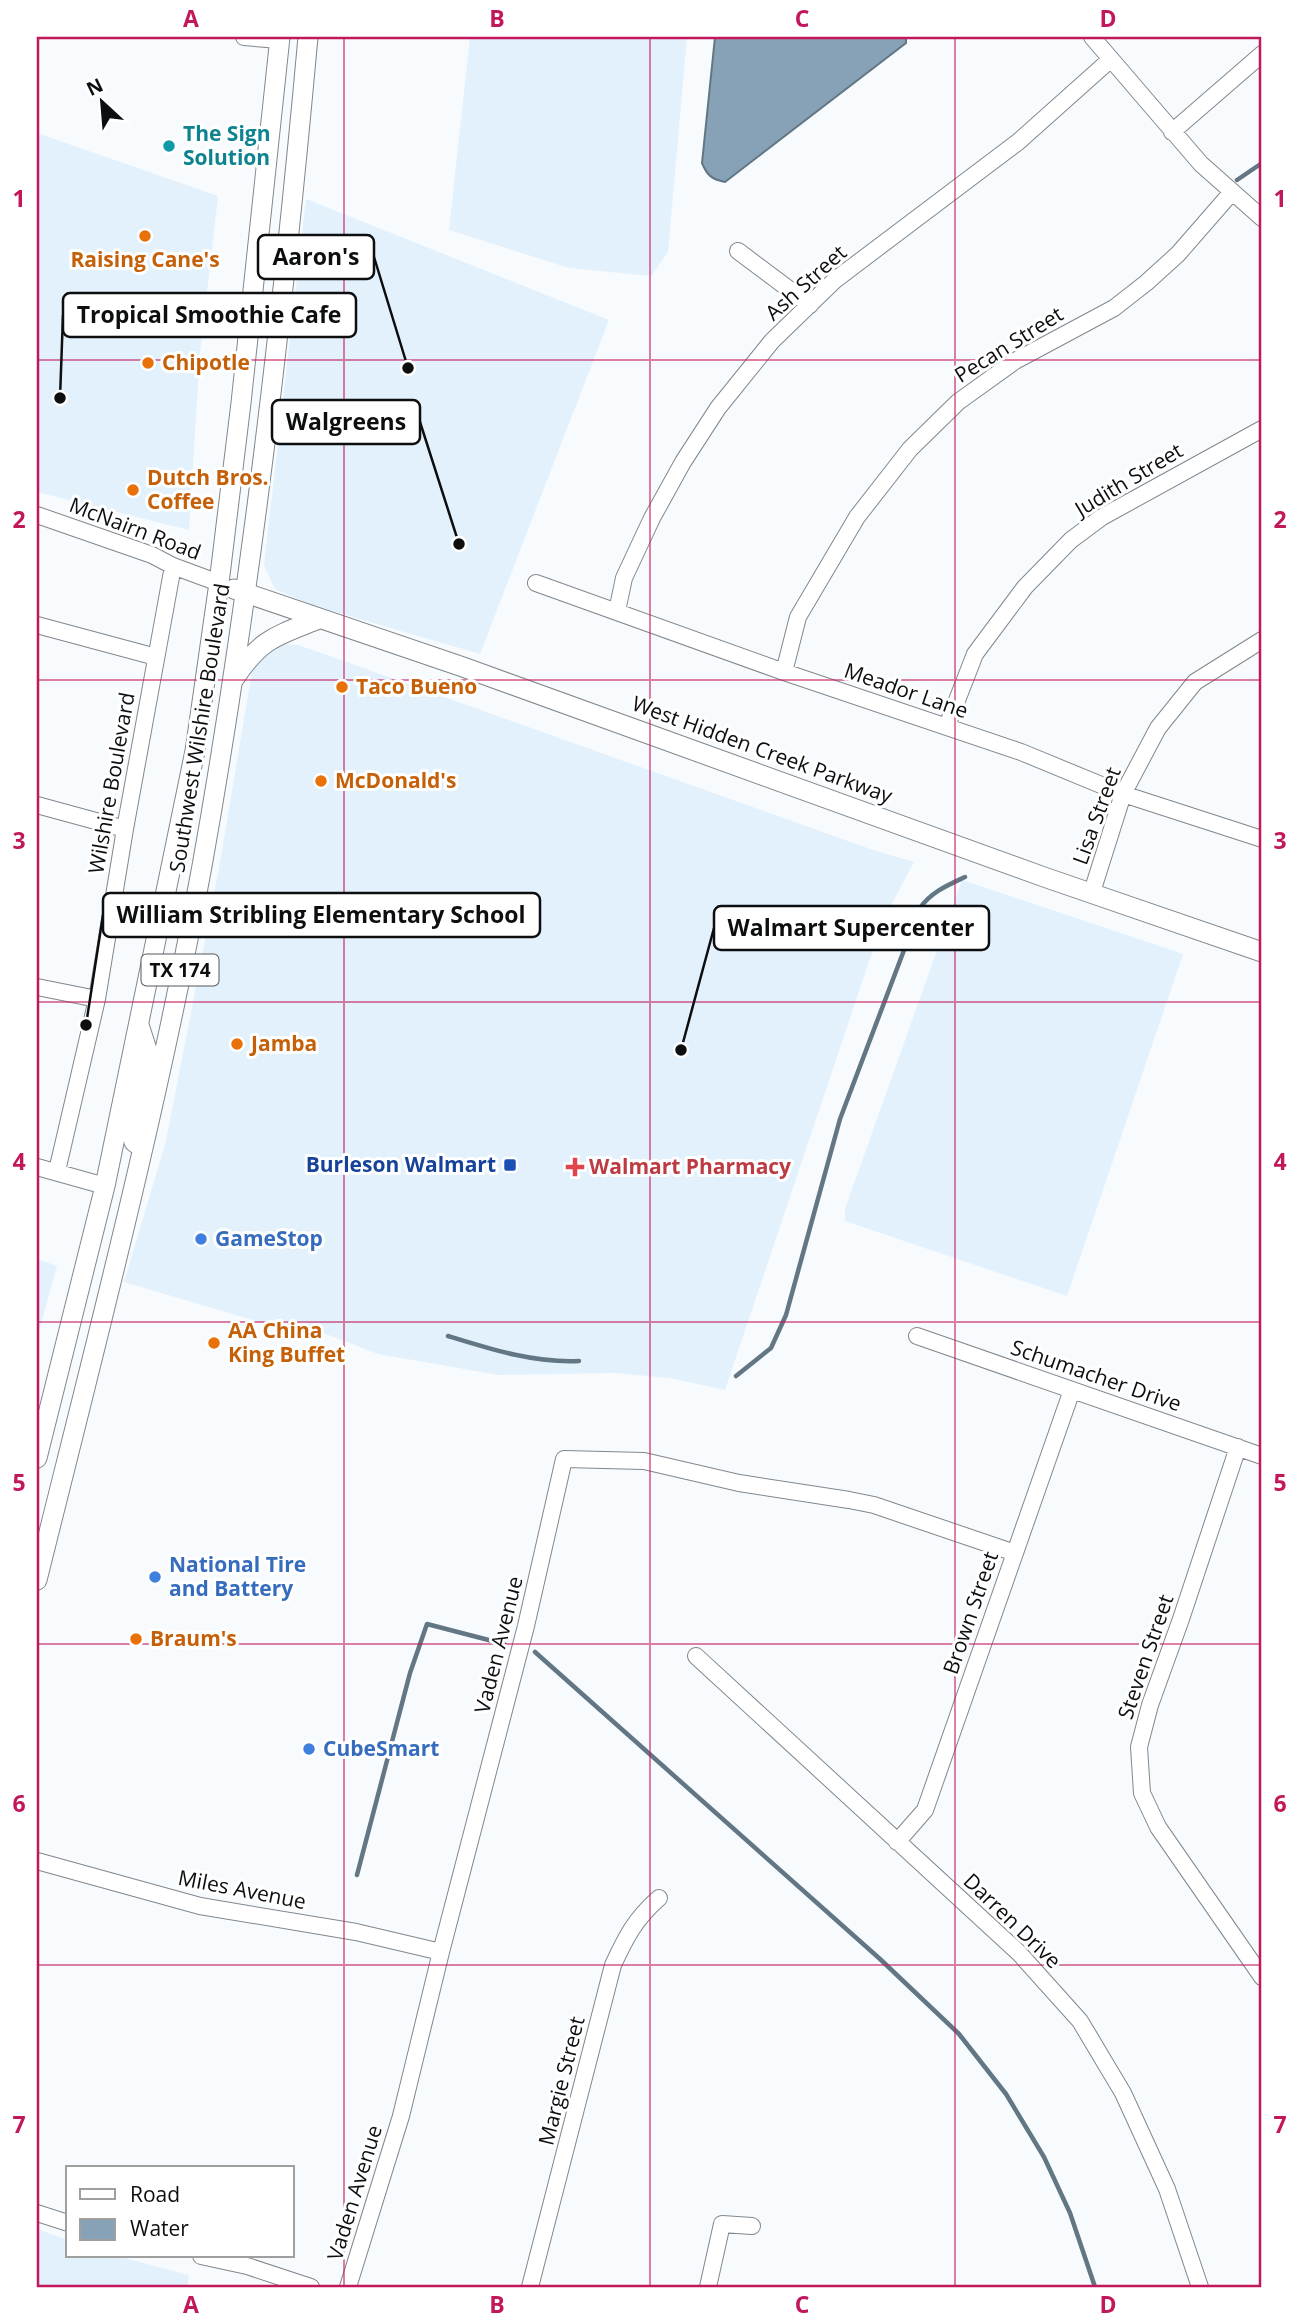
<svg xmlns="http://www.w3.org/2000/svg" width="1299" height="2324" viewBox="0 0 1299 2324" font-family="'Open Sans',sans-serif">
<rect width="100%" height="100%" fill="#f7fbfe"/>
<!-- built -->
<path fill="#e3f1fc" d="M470 37H687L668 252 651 276 569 268 449 230Z
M37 133 218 196 200 353 189 530 37 492Z
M306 199 609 320 480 654 308 604 275 589 264 565Z
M279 644 298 645 324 654 873 850 914 862 883 920 725 1390 670 1378 614 1373 499 1375 378 1354 310 1328 290 1331 124 1282 166 1141 219 868 253 665Z
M962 880 1183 954 1067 1296 845 1221V1209Z
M37 1259 57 1266 37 1338Z
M37 2229 68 2240V2256H117L189 2275 187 2287H37Z"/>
<!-- water -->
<path fill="#87a2b6" stroke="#627684" stroke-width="2" d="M715 37H906V43L725 182C711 179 707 175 702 163Z"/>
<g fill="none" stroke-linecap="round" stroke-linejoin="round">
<!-- stream -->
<path stroke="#627684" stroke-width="4.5" d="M1237 180 1262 163
M448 1336C490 1349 534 1363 579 1361
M736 1376 771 1348 786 1315 840 1119 920 908C931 892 948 885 965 877
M535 1652 880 1959 959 2034 1006 2094 1044 2157 1070 2213 1095 2287
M357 1875 410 1673 427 1624 504 1644"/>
<!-- minor casing -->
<g stroke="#81878d" stroke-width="18">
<path id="minor" d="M244 37 279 40
M1092 37 1201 164 1262 218
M1172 132 1262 54
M738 251 810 305
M37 515 152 555 173 566 219 583
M536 583 784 672 1021 752 1123 794 1262 839
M617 611 624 578 652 518 683 462 718 408 772 341 835 280 1018 142 1111 59
M37 625 156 657
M784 672 798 617 857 517 910 449 958 402 1015 361 1114 308 1146 283 1178 254 1232 192
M947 726 975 654 1025 587 1071 540 1102 517 1262 429
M37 805 125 829
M1092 892 1123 794 1158 728 1195 682 1262 640
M37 987 97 999
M37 1167 105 1186
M57 1171 97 999 125 829 173 566
M917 1336 1262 1456
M1238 1447 1181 1619 1150 1705 1139 1747 1142 1793 1158 1827 1262 1977
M696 1656 1019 1953 1080 2021 1123 2093 1167 2189 1200 2287
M897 1842 925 1810 1072 1390
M37 1861 200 1906 356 1932 441 1952
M37 2213 68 2223
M201 2256 247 2266 311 2287
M348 2287 401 2116 441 1952 526 1626 564 1459 644 1461 739 1483 849 1500 874 1505 1015 1553
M530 2287 613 1965C626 1937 635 1919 659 1898
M708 2287 722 2224 752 2226"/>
</g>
<!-- major casing -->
<g stroke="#81878d" stroke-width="21">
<path id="major" d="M234 589 463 667 1044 877 1262 952
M234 679C261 638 276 636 319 619
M139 1025 148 1053 131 1130 134 1142 143 1148
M37 1458 105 1186 195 751 219 583 241 403 280 37
M37 1580C96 1343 158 1106 202 866 251 592 283 314 308 37"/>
</g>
<!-- minor -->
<use href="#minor" stroke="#fff" stroke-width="16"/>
<!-- major -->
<use href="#major" stroke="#fff" stroke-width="19"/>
</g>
<!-- grid -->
<path fill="none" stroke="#c2185b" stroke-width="2" stroke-opacity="0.55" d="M344 37V2287M650 37V2287M955 37V2287M37 360H1262M37 680H1262M37 1002H1262M37 1322H1262M37 1644H1262M37 1965H1262"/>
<!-- markers -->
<circle fill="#0f9aa8" stroke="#fff" stroke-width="2.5" cx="169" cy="146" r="7"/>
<g fill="#e8710a" stroke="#fff" stroke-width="2.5">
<circle cx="145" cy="236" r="7"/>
<circle cx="148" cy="363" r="7"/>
<circle cx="133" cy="490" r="7"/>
<circle cx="342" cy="687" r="7"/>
<circle cx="321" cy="781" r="7"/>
<circle cx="237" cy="1044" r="7"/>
<circle cx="214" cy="1343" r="7"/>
<circle cx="136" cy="1639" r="7"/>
</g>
<rect fill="#1a4fb4" stroke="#fff" stroke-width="2.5" x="503" y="1158" width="14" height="14" rx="3.5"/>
<path fill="#e0444e" stroke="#fff" stroke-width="2.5" d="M571.5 1156.5h7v7h7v7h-7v7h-7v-7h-7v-7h7z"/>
<g fill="#3f7fe0" stroke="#fff" stroke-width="2.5">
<circle cx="201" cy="1239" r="7"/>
<circle cx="155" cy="1577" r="7"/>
<circle cx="309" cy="1749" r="7"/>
</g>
<g text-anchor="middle" stroke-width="6" stroke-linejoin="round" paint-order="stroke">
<!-- shield labels -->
<rect fill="#fff" stroke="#555658" stroke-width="2" x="141.5" y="954.5" width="77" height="31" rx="5"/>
<g font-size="19" font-weight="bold" fill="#0c0e10">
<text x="180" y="977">TX 174</text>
</g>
<!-- culture labels -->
<g font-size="21" font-weight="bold" fill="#0d838f" stroke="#fff" text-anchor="start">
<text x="183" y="141">The Sign<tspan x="183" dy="24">Solution</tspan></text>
</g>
<!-- food labels -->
<g font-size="21" font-weight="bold" fill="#c56008" stroke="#fff" text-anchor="start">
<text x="145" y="267" text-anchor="middle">Raising Cane's</text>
<text x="162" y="370">Chipotle</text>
<text x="147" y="485">Dutch Bros.<tspan x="147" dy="24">Coffee</tspan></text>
<text x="356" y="694">Taco Bueno</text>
<text x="335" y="788">McDonald's</text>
<text x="251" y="1051">Jamba</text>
<text x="228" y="1338">AA China<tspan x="228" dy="24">King Buffet</tspan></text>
<text x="150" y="1646">Braum's</text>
</g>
<!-- street labels -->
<g font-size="21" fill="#0c0e10" stroke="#fff">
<text transform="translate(806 283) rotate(-42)" y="7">Ash Street</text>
<text transform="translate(1009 345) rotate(-32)" y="7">Pecan Street</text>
<text transform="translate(1129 480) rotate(-31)" y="7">Judith Street</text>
<text transform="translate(135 529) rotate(21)" y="7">McNairn Road</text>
<text transform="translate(906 691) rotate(19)" y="7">Meador Lane</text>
<text transform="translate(200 728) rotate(-81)" y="7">Southwest Wilshire Boulevard</text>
<text transform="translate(762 750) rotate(20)" y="7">West Hidden Creek Parkway</text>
<text transform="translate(112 783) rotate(-80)" y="7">Wilshire Boulevard</text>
<text transform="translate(1097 816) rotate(-70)" y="7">Lisa Street</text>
<text transform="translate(1096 1376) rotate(19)" y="7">Schumacher Drive</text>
<text transform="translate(971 1613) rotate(-71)" y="7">Brown Street</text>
<text transform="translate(499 1645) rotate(-76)" y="7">Vaden Avenue</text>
<text transform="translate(1146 1657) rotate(-71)" y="7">Steven Street</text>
<text transform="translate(242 1890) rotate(11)" y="7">Miles Avenue</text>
<text transform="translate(1012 1921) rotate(44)" y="7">Darren Drive</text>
<text transform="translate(562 2081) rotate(-76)" y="7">Margie Street</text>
<text transform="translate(355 2193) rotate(-73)" y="7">Vaden Avenue</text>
</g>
<!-- transit labels -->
<g font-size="21" font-weight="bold" fill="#164399" stroke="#fff" text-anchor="end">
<text x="496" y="1172">Burleson Walmart</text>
</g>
<!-- health labels -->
<g font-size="21" font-weight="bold" fill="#be3a42" stroke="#fff" text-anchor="start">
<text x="589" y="1174">Walmart Pharmacy</text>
</g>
<!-- shop labels -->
<g font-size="21" font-weight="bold" fill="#366cbe" stroke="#fff" text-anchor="start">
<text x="215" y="1246">GameStop</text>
<text x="169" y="1572">National Tire<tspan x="169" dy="24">and Battery</tspan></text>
<text x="323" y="1756">CubeSmart</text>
</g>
</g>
<!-- callouts -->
<path fill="none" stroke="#0c0e10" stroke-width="2.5" d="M408 368L374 257M60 398L63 315M459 544L420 422M86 1025L103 915M681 1050L714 928"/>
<g fill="#0c0e10" stroke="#fff" stroke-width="2.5">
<circle cx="408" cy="368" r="7"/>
<circle cx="60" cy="398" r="7"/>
<circle cx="459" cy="544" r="7"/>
<circle cx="86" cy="1025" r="7"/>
<circle cx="681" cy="1050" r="7"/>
</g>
<g fill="#fff" stroke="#0c0e10" stroke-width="2.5">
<rect x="258" y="235" width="116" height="44" rx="7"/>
<rect x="63" y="293" width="293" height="44" rx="7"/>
<rect x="272" y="400" width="148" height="44" rx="7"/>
<rect x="103" y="893" width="437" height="44" rx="7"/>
<rect x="714" y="906" width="275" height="44" rx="7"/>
</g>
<g font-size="23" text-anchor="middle" font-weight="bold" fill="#0c0e10">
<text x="316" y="265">Aaron's</text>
<text x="209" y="323">Tropical Smoothie Cafe</text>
<text x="346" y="430">Walgreens</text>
<text x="321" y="923">William Stribling Elementary School</text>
<text x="851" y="936">Walmart Supercenter</text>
</g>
<!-- border -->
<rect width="1299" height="2324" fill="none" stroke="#ffffff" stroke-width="77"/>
<!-- legend -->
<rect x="66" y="2166" width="228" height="91" fill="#ffffff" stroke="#9e9f9f" stroke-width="2"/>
<rect x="80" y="2189" width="35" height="10" fill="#ffffff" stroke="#9e9f9f" stroke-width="2"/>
<text x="130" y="2202" font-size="21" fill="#0c0e10">Road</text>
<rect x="80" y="2219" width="35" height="21" fill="#87a2b6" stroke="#9e9f9f" stroke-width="2"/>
<text x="130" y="2236" font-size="21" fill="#0c0e10">Water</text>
<!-- north arrow -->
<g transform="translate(102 102) rotate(334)" stroke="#ffffff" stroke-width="5" paint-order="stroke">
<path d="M0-5L12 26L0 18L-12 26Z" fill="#0c0e10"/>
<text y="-10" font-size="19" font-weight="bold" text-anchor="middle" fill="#0c0e10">N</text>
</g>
<rect x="38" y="38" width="1222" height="2248" fill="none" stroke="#c2185b" stroke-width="2.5"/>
<g font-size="23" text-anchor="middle" font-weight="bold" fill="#c2185b">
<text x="191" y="27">A</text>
<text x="497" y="27">B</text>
<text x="802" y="27">C</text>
<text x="1108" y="27">D</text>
<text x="19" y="207">1</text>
<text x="1280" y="207">1</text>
<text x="19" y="528">2</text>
<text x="1280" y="528">2</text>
<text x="19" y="849">3</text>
<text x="1280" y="849">3</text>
<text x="19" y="1170">4</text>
<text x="1280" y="1170">4</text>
<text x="19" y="1491">5</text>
<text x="1280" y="1491">5</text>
<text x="19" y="1812">6</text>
<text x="1280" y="1812">6</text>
<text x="19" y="2133">7</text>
<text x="1280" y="2133">7</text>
<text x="191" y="2313">A</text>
<text x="497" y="2313">B</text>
<text x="802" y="2313">C</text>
<text x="1108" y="2313">D</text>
</g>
</svg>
